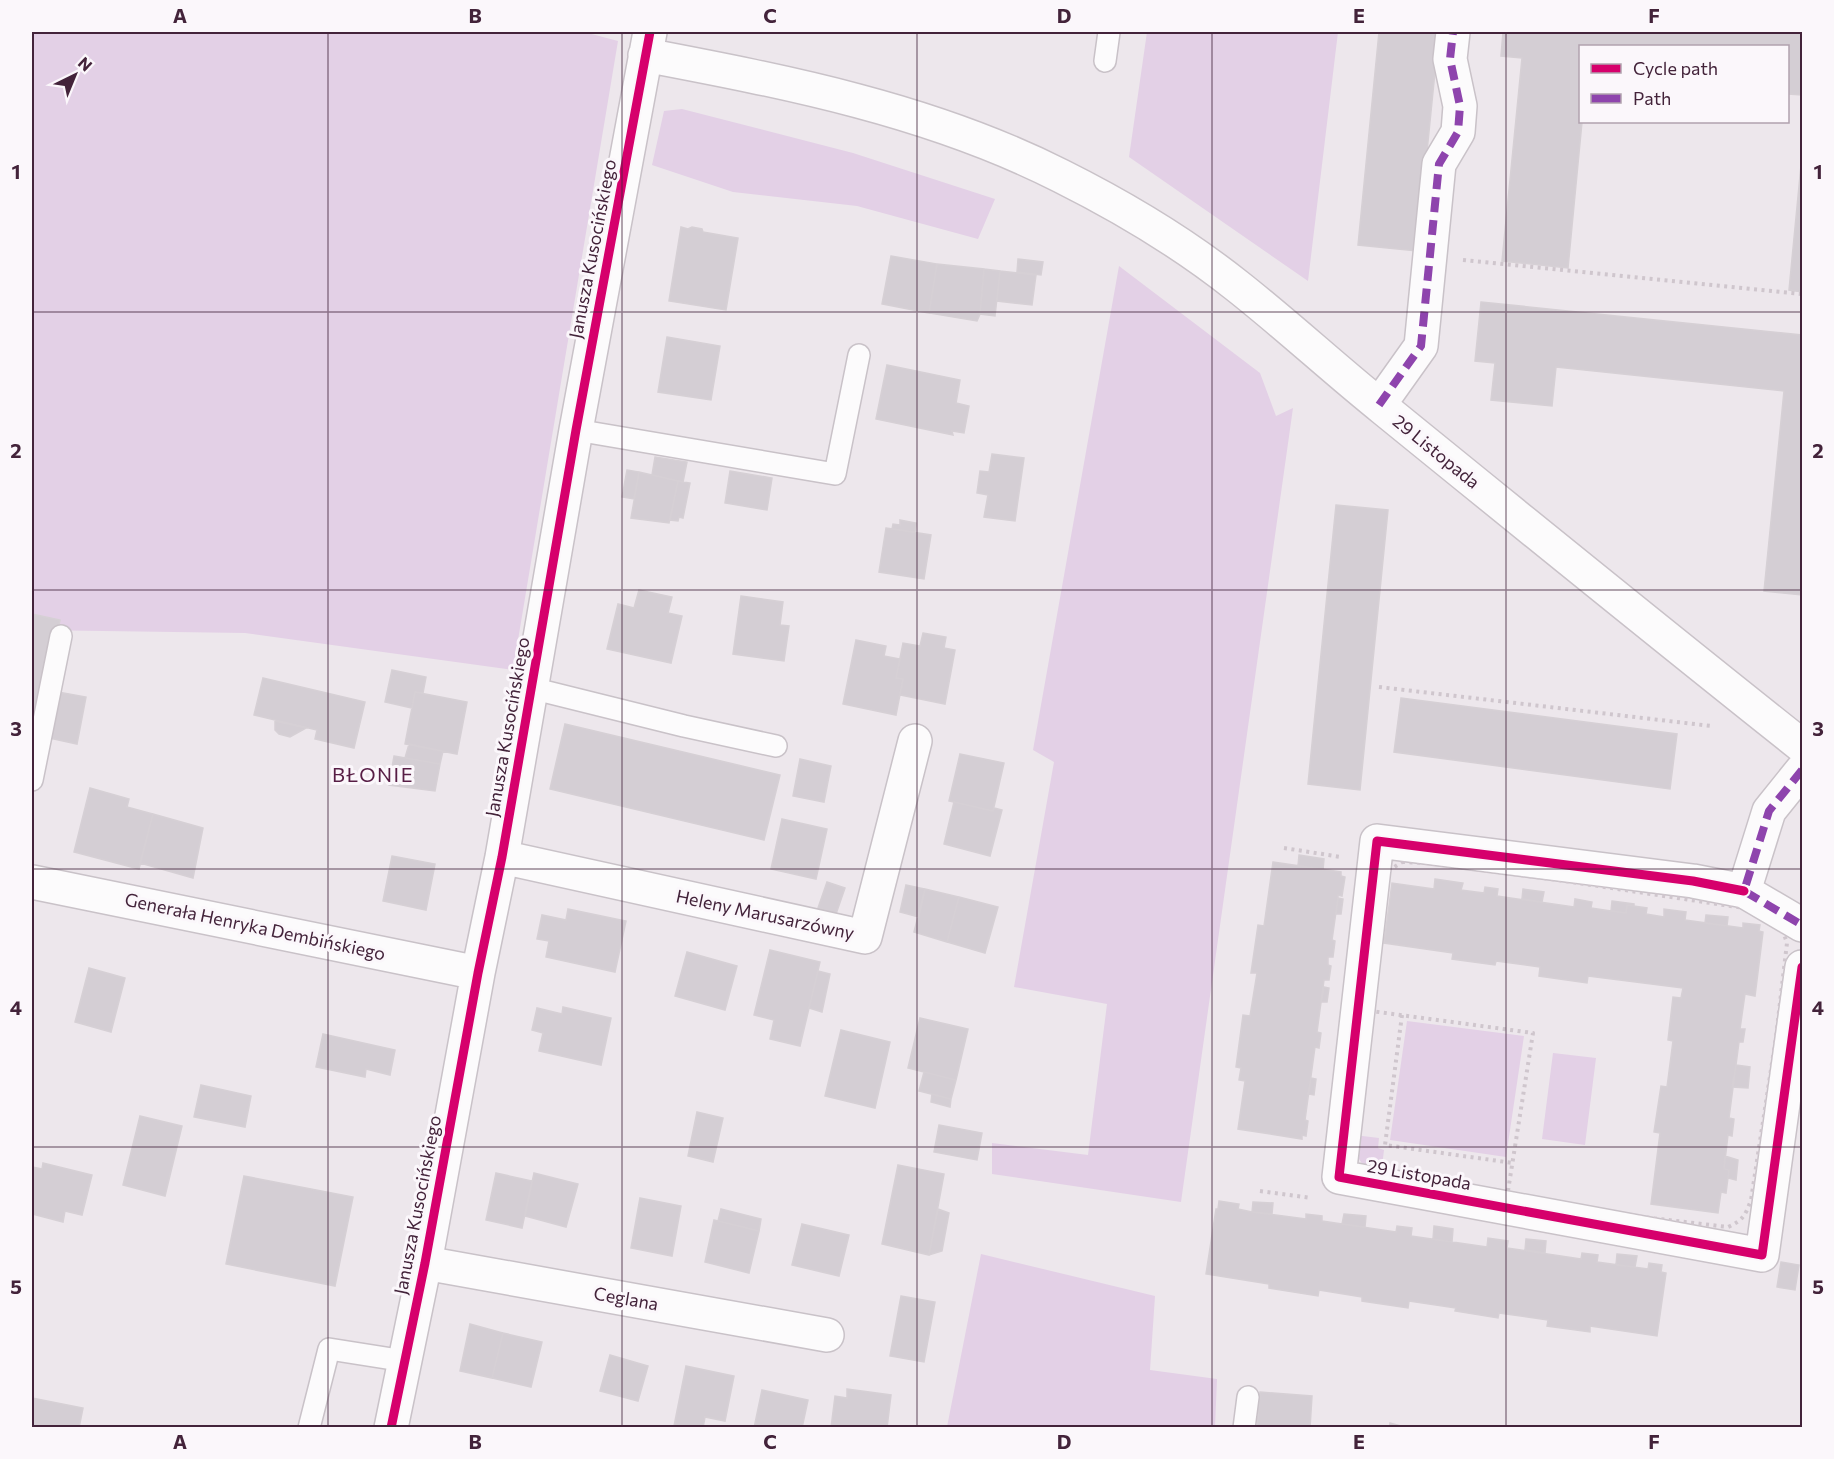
<svg xmlns="http://www.w3.org/2000/svg" width="1834" height="1459" viewBox="0 0 1834 1459" font-family="Commissioner,sans-serif">
<rect width="100%" height="100%" fill="#ede7ec"/>
<!-- green -->
<path fill="#e3d0e6" d="M32 32H584L618 41 513 670 245 633 32 630Z
M1147 32H1338L1308 281 1129 157Z
M682 109 853 153 995 199 978 239 857 206 733 192 652 165 664 111Z
M1119 266 1260 373 1276 416 1293 408 1181 1202 992 1174V1143L1088 1155 1107 1004 1014 987 1054 762 1033 750Z
M1407 1021 1524 1036 1506 1157 1390 1140Z
M1553 1053 1596 1058 1585 1145 1542 1139Z
M1354 1135 1379 1138 1378 1148 1384 1150 1381 1175C1358 1166 1356 1157 1354 1135Z
M981 1254 1155 1296 1150 1370 1217 1379 1215 1427H947Z"/>
<!-- building -->
<path fill="#d4ced4" stroke="#d6d0d5" stroke-width="1.5" d="M1379 32H1439L1417 251 1358 245Z
M1503 32H1802V95L1788 94V46H1580V122H1582L1568 268 1502 261 1522 58 1501 56Z
M1802 155V292L1789 290Z
M681 227 688 229 692 227 702 229 703 232 738 238 726 310 669 301Z
M891 256 937 264 929 313 882 304Z
M1018 259 1043 262 1041 275 1017 272Z
M937 264 984 269 980 314 977 321 929 313Z
M984 269 1000 271 995 316 980 314Z
M1000 271 1036 275 1032 305 997 301Z
M1481 302 1802 335V595L1764 591 1784 391 1556 367 1552 406 1491 400 1495 363 1475 361Z
M667 337 720 346 711 400 658 392Z
M887 365 960 380 956 403 969 406 964 433 952 431 953 435 876 419Z
M992 454 1024 458 1015 521 984 517 988 495 977 493 980 471 989 472Z
M655 457 687 462 683 482 652 475Z
M627 470 639 472 634 499 622 497Z
M730 471 772 478 767 510 725 503Z
M639 472 678 481 669 523 631 518Z
M678 481 690 483 683 518 679 517 678 521 670 520Z
M1336 505 1388 510 1360 790 1308 784Z
M900 520 916 523 915 532 892 529 893 524 900 525Z
M886 528 931 535 924 579 879 572Z
M639 590 672 597 668 613 682 616 671 663 607 649 618 604 634 608Z
M741 596 783 602 780 625 789 626 784 661 733 654Z
M32 614 60 620 32 753Z
M923 633 946 637 944 648 955 650 945 704 900 695 903 679 896 678 903 643 920 646Z
M856 640 886 646 884 656 900 659 896 678 903 679 896 715 843 704Z
M392 670 426 677 423 693 415 692 412 708 385 702Z
M263 678 365 702 354 748 315 739 317 730 254 715Z
M58 692 86 697 77 744 49 738Z
M415 692 467 702 457 754 405 744Z
M1401 698 1677 734 1670 789 1394 752Z
M275 721 306 728 290 737 279 734 275 730Z
M565 724 780 775 764 840 550 789Z
M409 744 443 751 440 764 405 758Z
M960 754 1004 763 993 811 949 801Z
M394 756 440 764 435 791 389 785Z
M800 759 831 766 824 802 793 796Z
M90 788 129 799 127 807 153 814 139 869 74 852Z
M954 802 993 811 994 808 1002 810 990 856 944 844Z
M153 814 203 828 193 878 140 863Z
M782 819 827 829 816 879 771 869Z
M1299 855 1324 859 1323 870 1298 866Z
M392 856 435 864 426 910 383 901Z
M1273 862 1341 872V876L1345 877 1342 896 1338 895V898L1332 940 1335 941 1333 957H1328V965L1331 966 1329 980H1324L1317 1032 1321 1033 1319 1048 1315 1047 1305 1120 1308 1121 1306 1136 1302 1135V1139L1238 1129 1245 1081 1239 1080 1241 1068 1236 1067 1243 1015 1250 1016 1257 973H1251L1258 925 1264 926Z
M1435 879 1463 883 1461 890 1484 893 1485 887 1498 889 1497 896 1574 907 1575 899 1592 902 1591 908 1611 911 1626 913 1627 905 1647 908 1646 914 1664 917V909L1686 912 1685 920 1743 928V923L1760 925 1759 931 1763 932 1755 996 1745 994 1740 1029H1745L1743 1042H1739L1729 1118 1734 1119 1732 1136 1728 1135 1724 1169 1729 1170 1726 1193 1721 1192 1718 1213 1651 1204 1660 1133 1654 1132 1661 1086 1667 1087 1673 1041 1668 1040 1673 997 1681 998 1683 988 1588 976 1587 983 1539 976 1540 967 1496 961 1495 965 1452 959 1453 953 1384 943 1392 883 1434 889Z
M827 882 845 888 836 914 818 908Z
M906 885 925 889 919 917 900 912Z
M925 889 959 897 947 942 914 932Z
M1523 889 1544 892 1542 902 1522 899Z
M959 897 998 907 985 953 947 942Z
M1338 898 1343 899 1341 914H1336Z
M1612 901 1634 904V906L1627 905 1626 913 1611 911Z
M568 909 626 921 615 972 546 957 549 941 537 939 542 915 566 920Z
M1706 915 1728 917 1727 926 1705 923Z
M770 950 820 962 800 1046 770 1039 774 1020 754 1015Z
M687 952 737 966 725 1010 675 996Z
M89 968 125 978 111 1032 75 1022Z
M818 971 830 974 822 1012 809 1008Z
M1324 987 1329 988 1327 1002H1321Z
M563 1007 611 1018 601 1065 539 1051 543 1033 532 1030 537 1008 562 1014Z
M920 1018 968 1029 956 1080 908 1068Z
M841 1030 890 1042 875 1108 825 1096Z
M323 1034 395 1050 390 1075 366 1069 365 1077 316 1067Z
M1736 1065 1750 1067 1748 1088 1732 1087Z
M924 1072 956 1080 951 1099 919 1091Z
M1311 1078 1316 1079 1314 1095 1308 1094Z
M201 1085 251 1096 245 1127 194 1117Z
M932 1094 951 1099 950 1107 931 1102Z
M697 1112 723 1118 713 1162 688 1156Z
M140 1116 182 1126 165 1196 123 1185Z
M939 1125 982 1133 977 1160 934 1152Z
M1725 1156 1738 1160 1736 1180 1728 1178 1729 1170 1724 1169Z
M43 1163 92 1175 82 1215 65 1211 63 1222 32 1214V1167L42 1169Z
M898 1165 944 1174 929 1255 882 1244Z
M496 1173 532 1181 522 1228 486 1220Z
M534 1173 578 1184 566 1227 525 1216Z
M244 1176 353 1197 335 1286 226 1264Z
M640 1198 681 1206 672 1256 631 1248Z
M1219 1201 1239 1204 1238 1209 1252 1212 1306 1219V1214L1322 1216V1221L1396 1232 1397 1226 1412 1228 1411 1236 1487 1247 1488 1238 1508 1241 1507 1248 1581 1259 1582 1253 1598 1255 1597 1262 1648 1269 1649 1263 1662 1265 1661 1272 1666 1273 1657 1336 1590 1326V1332L1547 1326 1548 1320 1499 1313 1498 1318 1455 1311 1456 1308 1409 1301 1408 1308 1362 1301V1297L1319 1290 1318 1296 1269 1288V1284L1206 1274 1216 1209H1218Z
M1253 1202 1273 1203 1272 1214 1252 1212Z
M721 1209 761 1219 759 1231 718 1221Z
M938 1209 949 1213 942 1251 929 1255Z
M1344 1214 1366 1216 1365 1227 1342 1224Z
M714 1220 759 1231 749 1273 705 1262Z
M802 1224 849 1235 839 1276 792 1265Z
M1434 1226 1453 1229 1452 1242 1433 1239Z
M1526 1239 1546 1241 1545 1253 1525 1250Z
M1617 1254 1637 1256 1635 1267 1616 1265Z
M1781 1262 1799 1265 1795 1290 1777 1287Z
M901 1296 935 1302 924 1362 890 1356Z
M470 1324 503 1333 492 1378 460 1371Z
M503 1333 542 1342 531 1387 492 1378Z
M610 1355 648 1366 638 1401 600 1391Z
M686 1366 734 1376 725 1421 705 1417 703 1428 674 1426Z
M847 1389 891 1395 887 1428H831L835 1396 847 1398Z
M762 1390 808 1400 802 1428H754Z
M1260 1392 1312 1396 1310 1428H1257Z
M32 1398 83 1408 79 1428H32Z
M1390 1423 1408 1428H1389Z"/>
<g fill="none" stroke-linecap="round" stroke-linejoin="round">
<!-- lane casing -->
<g stroke="#c9c2c8" stroke-width="24">
<path id="lane" d="M1105 61 1109 32
M576 430 835 474 859 355
M531 688 684 726 776 746
M32 780 61 636
M309 1428 329 1349 405 1361
M1244 1428 1248 1397"/>
</g>
<!-- street casing -->
<g stroke="#c9c2c8" stroke-width="36">
<path id="street" d="M645 55C787 82 931 110 1061 176 1121 206 1183 243 1236 285 1287 325 1334 369 1384 409 1523 522 1662 635 1802 746
M1379 405 1421 346 1439 164 1458 132 1460 106 1450 59 1453 32
M1802 770 1769 811 1744 891 1802 925
M502 857 865 937 915 741
M32 882 478 973
M1744 891 1693 881 1377 841 1339 1177 1762 1255 1802 967
M425 1263 827 1335
M391 1428 425 1263 478 973 502 857 576 430 650 32"/>
</g>
<!-- path -->
<path stroke="#cfc6cd" stroke-width="4" stroke-dasharray="3 4.5" stroke-linecap="butt" d="M1463 260 1802 294
M1379 687 1711 726
M1284 848 1341 857
M1402 862 1428 863 1558 880 1757 910C1772 918 1782 926 1787 943L1776 1037 1751 1200C1745 1216 1743 1220 1728 1227L1642 1217 1507 1197 1533 1033 1371 1011 1382 902 1387 872Z
M1402 1015 1385 1145 1513 1163
M1260 1191 1312 1198"/>
<!-- lane -->
<use href="#lane" stroke="#fcfbfc" stroke-width="21"/>
<!-- street -->
<use href="#street" stroke="#fcfbfc" stroke-width="33"/>
<!-- quiet -->
<path stroke="#8e44ad" stroke-width="8" stroke-dasharray="15 8" stroke-linecap="butt" d="M1379 405 1421 346 1439 164 1458 132 1460 106 1450 59 1453 32
M1802 770 1769 811 1744 891 1802 925"/>
<!-- cycleway casing -->
<g stroke="#fbf7fb" stroke-width="13">
<path id="cycleway" d="M1744 891 1693 881 1377 841 1339 1177 1762 1255 1802 967
M391 1428 425 1263 478 973 502 857 576 430 650 32"/>
</g>
<!-- cycleway -->
<use href="#cycleway" stroke="#d6006c" stroke-width="9"/>
</g>
<!-- grid -->
<path fill="none" stroke="#43233a" stroke-width="1.5" stroke-opacity="0.55" d="M328 32V1428M622 32V1428M917 32V1428M1212 32V1428M1506 32V1428M32 312H1802M32 590H1802M32 869H1802M32 1147H1802"/>
<g text-anchor="middle" stroke-width="6" stroke-linejoin="round" paint-order="stroke">
<!-- street labels -->
<g font-size="18" fill="#43233a" stroke="#fbf7fb">
<text transform="translate(593 249) rotate(-79)" y="6">Janusza Kusocińskiego</text>
<text transform="translate(1436 452) rotate(39)" y="6">29 Listopada</text>
<text transform="translate(508 727) rotate(-80)" y="6">Janusza Kusocińskiego</text>
<text transform="translate(765 915) rotate(12)" y="6">Heleny Marusarzówny</text>
<text transform="translate(255 927) rotate(12)" y="6">Generała Henryka Dembińskiego</text>
<text transform="translate(1419 1175) rotate(10)" y="6">29 Listopada</text>
<text transform="translate(418 1205) rotate(-79)" y="6">Janusza Kusocińskiego</text>
<text transform="translate(626 1299) rotate(10)" y="6">Ceglana</text>
</g>
<!-- neighbourhood labels -->
<g font-size="20" letter-spacing="1.5" fill="#571d45" stroke="#fbf7fb">
<text x="373" y="782">BŁONIE</text>
</g>
</g>
<!-- border -->
<rect width="1834" height="1459" fill="none" stroke="#fbf7fb" stroke-width="66"/>
<!-- legend -->
<rect x="1579" y="45" width="210" height="78" fill="#fbf7fb" stroke="#b1a2ae" stroke-width="1.5"/>
<rect x="1591" y="64" width="30" height="9" fill="#d6006c" stroke="#b1a2ae" stroke-width="1.5"/>
<text x="1633" y="75" font-size="18" fill="#43233a">Cycle path</text>
<rect x="1591" y="94" width="30" height="9" fill="#8e44ad" stroke="#b1a2ae" stroke-width="1.5"/>
<text x="1633" y="105" font-size="18" fill="#43233a">Path</text>
<!-- north arrow -->
<g transform="translate(75 75) rotate(43)" stroke="#fbf7fb" stroke-width="4.5" paint-order="stroke">
<path d="M0-4.5L10 22L0 15L-10 22Z" fill="#43233a"/>
<text y="-9" font-size="16" font-weight="bold" text-anchor="middle" fill="#43233a">N</text>
</g>
<rect x="33" y="33" width="1768" height="1393" fill="none" stroke="#43233a" stroke-width="2"/>
<g font-size="20" text-anchor="middle" font-weight="bold" fill="#43233a">
<text x="180" y="23">A</text>
<text x="475" y="23">B</text>
<text x="770" y="23">C</text>
<text x="1064" y="23">D</text>
<text x="1359" y="23">E</text>
<text x="1654" y="23">F</text>
<text x="16" y="179">1</text>
<text x="1818" y="179">1</text>
<text x="16" y="458">2</text>
<text x="1818" y="458">2</text>
<text x="16" y="736">3</text>
<text x="1818" y="736">3</text>
<text x="16" y="1015">4</text>
<text x="1818" y="1015">4</text>
<text x="16" y="1294">5</text>
<text x="1818" y="1294">5</text>
<text x="180" y="1449">A</text>
<text x="475" y="1449">B</text>
<text x="770" y="1449">C</text>
<text x="1064" y="1449">D</text>
<text x="1359" y="1449">E</text>
<text x="1654" y="1449">F</text>
</g>
</svg>
